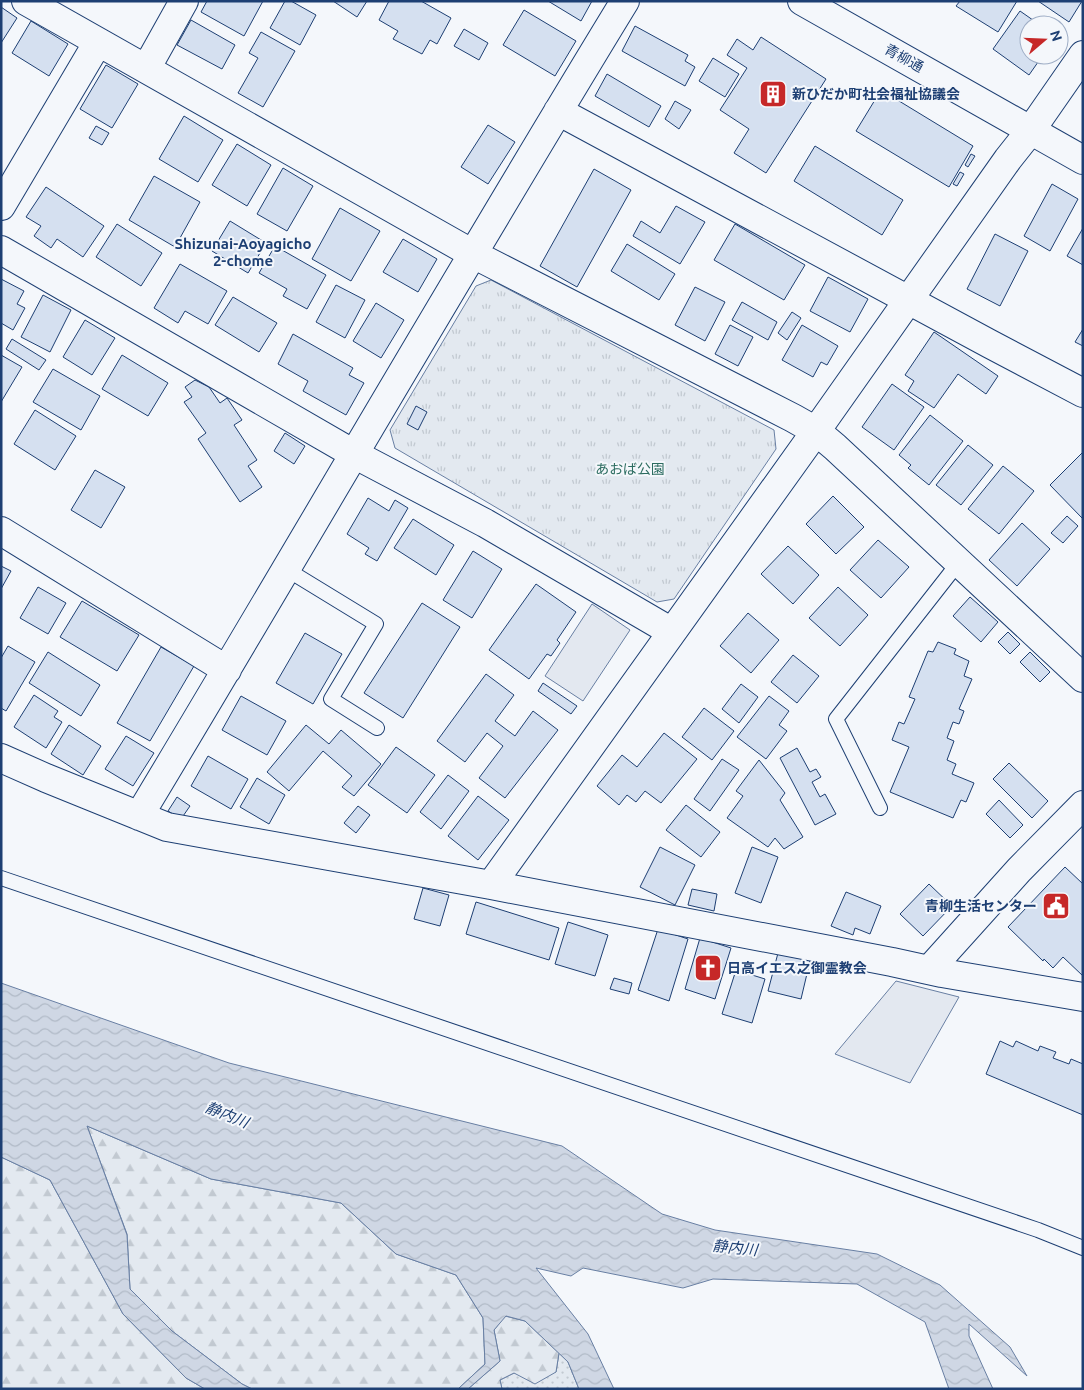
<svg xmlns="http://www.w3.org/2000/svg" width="1084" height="1390" viewBox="0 0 1084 1390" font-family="Ubuntu,'Noto Sans JP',sans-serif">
<defs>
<pattern id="grass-dots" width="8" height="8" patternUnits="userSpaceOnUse" patternTransform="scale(1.25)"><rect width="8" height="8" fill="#e3e9f0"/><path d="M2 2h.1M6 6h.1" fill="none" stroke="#c2c9d1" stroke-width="1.8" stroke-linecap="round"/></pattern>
<pattern id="forest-firs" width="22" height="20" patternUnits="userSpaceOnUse" patternTransform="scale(1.25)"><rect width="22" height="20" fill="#e3e9f0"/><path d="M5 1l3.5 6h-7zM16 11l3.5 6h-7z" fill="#c2c9d1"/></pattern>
<pattern id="park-tufts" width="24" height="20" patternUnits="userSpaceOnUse" patternTransform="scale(1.25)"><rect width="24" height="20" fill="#e3e9f0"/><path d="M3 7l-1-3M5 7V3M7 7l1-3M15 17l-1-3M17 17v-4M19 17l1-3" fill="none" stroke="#c2c9d1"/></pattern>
<pattern id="water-waves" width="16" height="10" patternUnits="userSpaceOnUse" patternTransform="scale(1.25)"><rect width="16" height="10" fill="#cfd7e4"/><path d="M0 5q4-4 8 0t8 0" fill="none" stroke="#b1bac7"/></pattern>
</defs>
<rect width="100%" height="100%" fill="#f4f7fb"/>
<!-- grass -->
<path fill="url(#grass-dots)" stroke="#687fa3" d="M559 1353 568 1362 579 1389H502L500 1380 514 1373 556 1372Z"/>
<!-- forest -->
<path fill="url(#forest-firs)" stroke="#687fa3" d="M87 1126 211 1179 341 1203 396 1254 456 1275 483 1318 485 1364 458 1389H252L242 1384 172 1331 130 1289 127 1234Z
M1 1157 50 1180 123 1314 186 1378 205 1389H1Z
M505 1316 525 1321 559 1353 556 1372 535 1384 514 1373 500 1380 502 1389H468L500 1361 494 1330Z"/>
<!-- park -->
<path fill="url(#park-tufts)" stroke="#687fa3" d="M491 280 774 430 776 449 674 599 657 602 395 448 390 430 476 286Z"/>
<!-- parking -->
<path fill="#e3e8f0" stroke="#687fa3" d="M592 604 630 630 583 701 545 676Z
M896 981 959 997 910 1083 835 1054Z"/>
<!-- water -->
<path fill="url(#water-waves)" stroke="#687fa3" d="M1 983 229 1063 562 1146 662 1214 715 1230 877 1254 940 1285 1010 1347 1027 1376 969 1324V1336L993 1389H949L925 1322 857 1284 713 1279 683 1288 583 1268 571 1276 536 1268 588 1334 614 1389H579L568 1362 525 1321 506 1316 494 1330 500 1361 468 1389H458L485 1364 483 1318 456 1275 396 1254 341 1203 211 1179 87 1126 127 1235 130 1289 172 1331 242 1384 252 1389H205L186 1378 123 1314 50 1180 1 1157Z"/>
<!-- building -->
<path fill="#d5e0f0" stroke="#1d3f73" d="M207 1H263L244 36 201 12Z
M285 1H291L316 15 300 45 270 28Z
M333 1H367L357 17Z
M389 1H421L451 18 437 44 430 40 422 54 393 39 398 31 379 20Z
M548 1H592L581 21Z
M960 1H1017L998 32 956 6Z
M1038 1H1082L1069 22Z
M1 7 17 18 1 43Z
M524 10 576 41 555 76 503 45Z
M1020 11 1040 25H1029V55H1043L1029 75 993 49Z
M191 20 235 45 222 69 177 45Z
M31 21 68 44 49 76 12 53Z
M635 26 688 55 685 61 695 67 685 86 622 51Z
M464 29 488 43 479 60 454 46Z
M261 32 295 51 263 107 238 93 258 58 249 53Z
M761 37 826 79 766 173 734 153 749 129 720 110 747 68 727 55 737 39 753 50Z
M713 58 739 74 725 97 699 81Z
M106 65 138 84 112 128 80 109Z
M607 74 661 106 649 127 595 96Z
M881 90 973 146 949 187 856 131Z
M675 101 691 110 679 129 665 119Z
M184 116 223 140 198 182 159 159Z
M488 125 515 142 488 184 461 167Z
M96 126 109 133 102 145 89 138Z
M237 144 271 165 247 206 212 185Z
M815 146 903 200 882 235 794 181Z
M971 154 975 156 968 167 965 165Z
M283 168 313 186 287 231 257 214Z
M594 169 631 190 577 287 540 266Z
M960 172 964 174 957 186 953 184Z
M154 176 200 202 175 247 129 220Z
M1052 184 1078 199 1050 251 1024 236Z
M46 187 104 226 83 257 57 239 51 248 34 236 41 226 26 217Z
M676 206 705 222 680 264 633 236 641 221 660 233Z
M340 208 380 231 351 281 312 259Z
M230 221 266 243 248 273 212 251Z
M117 224 162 253 141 286 96 257Z
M735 224 805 265 784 300 714 260Z
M1083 228V265L1067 256Z
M995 234 1028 251 1000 306 967 289Z
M403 239 437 259 418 292 383 272Z
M627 244 675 274 659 300 611 271Z
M275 246 326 275 307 309 283 296 287 289 259 273Z
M180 264 227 291 208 324 185 311 178 323 154 308Z
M828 277 868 299 850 332 810 311Z
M1 279 24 291 17 304 25 308 13 330 1 323Z
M336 285 365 300 345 338 316 322Z
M695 287 725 302 705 341 675 325Z
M43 295 71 310 50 352 21 337Z
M233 297 277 323 259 352 215 325Z
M742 302 777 322 768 340 732 320Z
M376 303 404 320 381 358 353 341Z
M792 312 801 318 787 340 778 333Z
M85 320 115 338 92 375 63 357Z
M730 325 753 337 738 366 715 354Z
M802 325 838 346 827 365 821 362 813 377 782 360Z
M1083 329V346L1075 342Z
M934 332 998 376 986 394 958 374 934 408 908 391 914 381 905 375Z
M293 334 353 368 349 375 364 383 346 415 303 391 308 381 278 364Z
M12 339 46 360 39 370 6 349Z
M1 355 22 367 1 402Z
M122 355 168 383 148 416 102 389Z
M53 369 100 396 81 430 33 402Z
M195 380 209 387 220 403 227 398 242 420 234 425 257 460 248 466 262 487 240 502 198 439 206 433 184 402 192 397 185 387Z
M892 384 924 407 894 450 862 427Z
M416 406 427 412 418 430 407 424Z
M35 410 76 436 55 470 14 444Z
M930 415 963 441 929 485 908 468 911 465 899 455Z
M285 433 305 446 294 464 274 451Z
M968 445 993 465 961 505 936 485Z
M1083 452V517L1082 518 1050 485Z
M1003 466 1034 491 999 534 968 509Z
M95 470 125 487 101 528 71 510Z
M833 496 864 527 836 554 806 524Z
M368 498 389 511 395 500 408 508 377 561 365 554 369 548 347 534Z
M1067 516 1078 526 1063 543 1051 533Z
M413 519 454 545 436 575 394 548Z
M1022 523 1050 549 1017 586 989 560Z
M878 540 909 567 881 598 850 570Z
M788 546 819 575 793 604 761 574Z
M473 551 502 569 472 618 443 600Z
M1 566 11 571 1 589Z
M536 584 576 612 557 640 560 643 551 656 547 654 529 679 489 650Z
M38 587 66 603 48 634 20 618Z
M838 587 868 615 840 646 809 618Z
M970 597 998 622 981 642 953 616Z
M82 601 139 635 117 671 60 637Z
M422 603 460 627 403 718 364 693Z
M748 613 779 640 751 673 720 646Z
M1008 632 1020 644 1010 654 998 642Z
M305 633 342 654 313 704 276 683Z
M938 642 956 649 954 654 969 661 964 676 972 679 959 709 964 711 959 724 953 722 947 738 954 741 947 760 956 764 952 774 974 783 966 802 961 800 953 818 890 792 909 747 892 740 899 722 904 724 915 699 909 697 928 651 933 652Z
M8 646 35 662 6 711 1 708V658Z
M161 647 194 666 150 741 117 723Z
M48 652 100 685 81 716 29 683Z
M1030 652 1050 672 1040 682 1020 662Z
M793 655 819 676 797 703 771 682Z
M486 674 514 695 495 721 515 736 533 711 558 730 505 798 479 778 503 746 487 733 465 762 437 741Z
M543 683 577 706 571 714 538 691Z
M741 684 758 697 739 723 722 709Z
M34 695 58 711 54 717 62 722 46 748 14 727Z
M241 696 286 721 267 755 222 730Z
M769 696 789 711 779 725 787 731 766 759 737 737Z
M704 708 734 731 712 760 682 737Z
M69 725 101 746 83 775 51 754Z
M306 725 329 744 341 730 381 764 354 796 342 787 352 776 323 751 289 791 267 772Z
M664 733 697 759 661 803 645 791 636 802 627 795 619 805 597 786 622 755 637 767Z
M126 736 154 753 133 786 105 769Z
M396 747 435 775 407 813 368 785Z
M797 748 810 772 816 769 821 777 812 782 820 797 825 794 836 814 815 825 780 758Z
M208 756 248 779 231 809 191 786Z
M722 759 739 770 710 811 694 799Z
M759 760 785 793 780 800 803 837 784 849 775 838 768 847 727 818 743 796 736 791Z
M1009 763 1048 801 1032 818 993 779Z
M448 775 469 791 441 829 420 812Z
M257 778 285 795 269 824 240 807Z
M478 796 509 820 478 860 448 836Z
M177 797 190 806 181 819 168 811Z
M999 800 1023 825 1010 838 986 814Z
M686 805 720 832 701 857 666 830Z
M358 806 370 815 356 833 344 823Z
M660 847 695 865 675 905 640 887Z
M752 847 778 857 761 903 735 893Z
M1065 867 1083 884V976L1063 957 1053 968 1044 959 1043 961 1008 927Z
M929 884 952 906 923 936 900 914Z
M423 888 449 895 440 926 414 919Z
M692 889 717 894 714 911 688 905Z
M846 892 881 906 870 934 855 928 853 935 831 926Z
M476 902 559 928 549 960 466 934Z
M568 922 608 935 595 976 555 964Z
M658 929 688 939 669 1001 638 990Z
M700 938 731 948 715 999 685 989Z
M778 953 810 961 801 999 768 991Z
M736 970 765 979 752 1023 722 1014Z
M614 978 632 983 629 994 610 989Z
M1000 1041 1013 1047 1016 1041 1038 1051 1040 1046 1056 1052 1053 1058 1069 1064 1071 1059 1083 1064V1115L986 1074Z"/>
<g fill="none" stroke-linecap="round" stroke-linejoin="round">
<!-- lane casing -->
<g stroke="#1d3f73" stroke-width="16">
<path id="lane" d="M286 569 376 624 331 699 377 728
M880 808 836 719 959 562
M1 878 1038 1230 1083 1248"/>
</g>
<!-- street casing -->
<g stroke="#1d3f73" stroke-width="30">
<path id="street" d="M26 1 473 254 793 418 816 431 835 447 1083 678
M146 69 184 1
M558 111 990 344 1083 393
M1 206 98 42
M1 250 354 454 485 523 672 632
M1 531 227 670
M1 758 46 778 167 827 491 885 892 962 942 973 1083 997
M139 816C302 545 460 271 625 1
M491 885 816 431 1008 159 1031 130
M929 970 1019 870 1083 805"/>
</g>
<!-- secondary casing -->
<g stroke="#1d3f73" stroke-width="30">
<path id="secondary" d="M802 1 1083 160
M1031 130 1083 55"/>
</g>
<!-- lane -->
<use href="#lane" stroke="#f4f7fb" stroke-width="14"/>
<!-- street -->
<use href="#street" stroke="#f4f7fb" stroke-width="28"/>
<!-- secondary -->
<use href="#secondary" stroke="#f4f7fb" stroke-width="28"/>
</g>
<!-- icons -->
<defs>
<g id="building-square" transform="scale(1.4375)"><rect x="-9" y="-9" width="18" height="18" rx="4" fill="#c62828" stroke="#f4f7fb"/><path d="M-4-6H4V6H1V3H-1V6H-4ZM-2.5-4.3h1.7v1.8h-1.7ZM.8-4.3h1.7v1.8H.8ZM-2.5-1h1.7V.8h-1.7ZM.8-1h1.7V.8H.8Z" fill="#fff"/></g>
<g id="civic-square" transform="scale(1.4375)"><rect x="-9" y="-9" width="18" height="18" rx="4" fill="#c62828" stroke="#f4f7fb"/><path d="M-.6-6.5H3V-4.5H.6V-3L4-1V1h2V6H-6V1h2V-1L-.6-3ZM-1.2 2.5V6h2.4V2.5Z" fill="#fff"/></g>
<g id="church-square" transform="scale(1.4375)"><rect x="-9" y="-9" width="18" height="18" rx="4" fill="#c62828" stroke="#f4f7fb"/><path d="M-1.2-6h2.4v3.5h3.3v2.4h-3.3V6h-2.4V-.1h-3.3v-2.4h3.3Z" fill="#fff"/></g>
</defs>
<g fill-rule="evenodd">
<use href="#building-square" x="773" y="94"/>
<use href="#civic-square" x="1056" y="906"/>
<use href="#church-square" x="708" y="968"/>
</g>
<g text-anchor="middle" stroke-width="4" stroke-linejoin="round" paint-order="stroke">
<!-- street labels -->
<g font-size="14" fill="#1d3f73" stroke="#f4f7fb">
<text transform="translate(904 58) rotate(29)" y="5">青柳通</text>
</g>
<!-- poi labels -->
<g font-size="14" font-weight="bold" fill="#1d3f73" stroke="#f4f7fb" text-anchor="start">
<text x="792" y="99">新ひだか町社会福祉協議会</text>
<text x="1037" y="911" text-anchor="end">青柳生活センター</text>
<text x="727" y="973">日高イエス之御霊教会</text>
</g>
<!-- park labels -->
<g font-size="14" fill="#2c6c60" stroke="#f4f7fb">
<text x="630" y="474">あおば公園</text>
</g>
<!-- neighbourhood labels -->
<g font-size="15" font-weight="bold" fill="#1d3f73" stroke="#f4f7fb">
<text x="243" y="249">Shizunai-Aoyagicho<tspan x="243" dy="17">2-chome</tspan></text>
</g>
<!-- water labels -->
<g font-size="15" font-style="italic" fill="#1d3f73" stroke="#f4f7fb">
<text transform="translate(227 1115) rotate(22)" y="5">静内川</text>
<text transform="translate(735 1248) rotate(6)" y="5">静内川</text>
</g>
</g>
<!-- border -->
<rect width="1084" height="1390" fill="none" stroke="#1d3f73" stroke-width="5"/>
<!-- north arrow -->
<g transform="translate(1044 40) rotate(71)"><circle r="24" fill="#f4f7fb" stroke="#9eadc5"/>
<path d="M0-4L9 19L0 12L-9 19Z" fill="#c62828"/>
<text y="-8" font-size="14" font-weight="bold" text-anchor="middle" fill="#1d3f73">N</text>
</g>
</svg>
